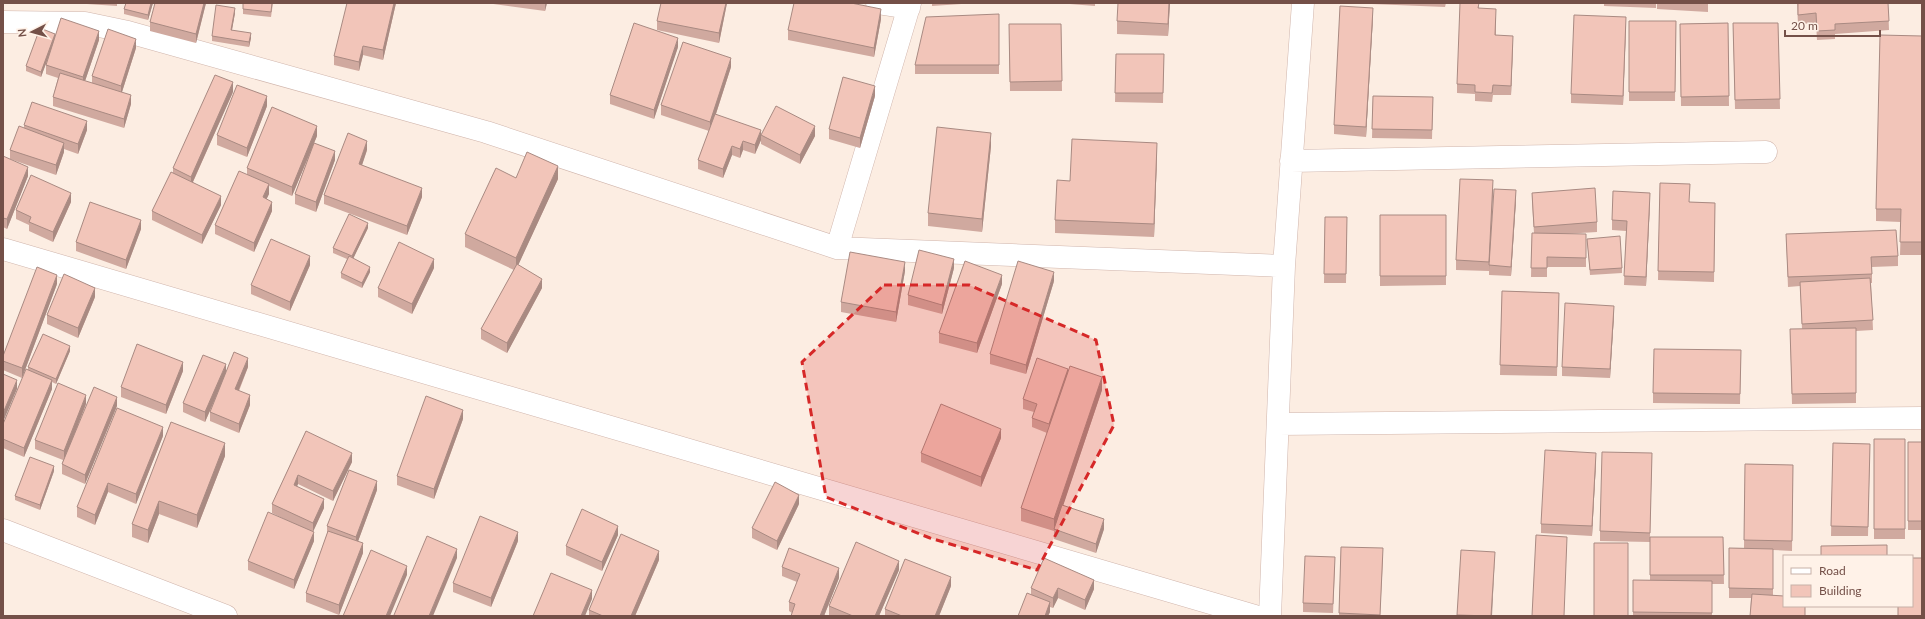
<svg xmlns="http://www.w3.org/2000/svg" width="1925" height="619" viewBox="0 0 1925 619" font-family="Lato,sans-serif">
<rect width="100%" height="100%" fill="#fcede2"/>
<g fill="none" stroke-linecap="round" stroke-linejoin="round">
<!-- minor casing -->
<g stroke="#d0b5ac" stroke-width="23">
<path id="minor" d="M877 3 909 8
M3 22 85 23 128 32 486 132 837 248 1284 266
M1291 161 1766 152
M837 248 910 3
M3 249 1255 616
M1278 424 1922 418
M3 530 226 616
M1270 616 1284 266 1303 3"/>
</g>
<!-- minor -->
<use href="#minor" stroke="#fff" stroke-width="22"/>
</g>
<!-- wall -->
<path fill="#d0a99f" d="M72 3H117V6Z
M126 3H153L148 20 124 14V9Z
M206 3 196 43 150 31V22Z
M243 3H273L271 17 243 14Z
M396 3 383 60 363 55 359 71 334 65V56Z
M486 3H547L545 11Z
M727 3 719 43 657 30V21Z
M932 3H976L932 6Z
M1057 3H1095V6Z
M1170 3 1168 36 1117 34V21Z
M1347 3H1446L1445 7Z
M1479 3V9L1496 18V35L1513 45 1511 95H1493L1492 102 1475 101V94L1457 93V84Z
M1604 3H1656V8L1604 6Z
M1657 3H1708V12L1657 9Z
M1797 3H1888L1889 30 1835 34V39L1817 40 1816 23 1798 24Z
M235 13 232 30 251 38 249 47 212 41V36Z
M999 14V74H915V65Z
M1373 17 1366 137 1334 134V125Z
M881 19 874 57 788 40V30Z
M1629 21H1676L1675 101H1629Z
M1728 23 1729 106H1681L1680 24Z
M1733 23H1778L1780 109H1735Z
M1009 24H1061L1062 91H1010Z
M1626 26 1623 105 1571 103V94Z
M1922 36V255H1900L1901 222 1876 221V209Z
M55 37 99 40 85 81 92 83V76L136 48 122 92 131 104 124 128 53 106V97L58 78 46 74V65L50 53 41 77 26 71V66Z
M678 47 654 119 610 104V95Z
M1116 54H1164L1163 103 1115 102Z
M731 67 716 114 761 140 755 154 743 150 740 158 732 155 723 178 698 169V160L709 131 661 115V105Z
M233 92 193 182 221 205 202 244 152 220V211L173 173V168Z
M875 96 860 148 829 139V129Z
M1373 96 1433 97 1432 139 1372 138Z
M267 106 247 157 217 145V135Z
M24 125 87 130 78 154 64 149V152L56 175 10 159V150L24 128Z
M761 135 815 136 800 164 761 144Z
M317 136 314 143 335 160 316 212 295 204V194L310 153 292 196 269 186V194L266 199 272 211 254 252 215 234V225L247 175V168Z
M991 146 982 232 928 226V213Z
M367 150 362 165 422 197 407 235 324 204V195Z
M3 156 28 176 7 229 3 227Z
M1157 156 1154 237 1055 233V220L1070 181Z
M516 178 558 179 518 265 542 288 507 353 481 339V329L514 270 465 247V234Z
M1660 183 1690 202 1715 203 1714 282 1658 280Z
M1493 190 1489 271 1456 270V260Z
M1532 193 1597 222V232L1564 234H1586V267H1547V277H1531L1532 233H1534L1532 202Z
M1516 200 1511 276 1489 275V265Z
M71 202 53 242 29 231V225L16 219V210Z
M1650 202 1646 286 1624 285 1626 231 1612 230V220Z
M1380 215H1446V285L1380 286Z
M1325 217H1347L1346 283H1324Z
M368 228 353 259 370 272 362 288 341 278V273L347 259 333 253V248Z
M141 229 126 269 76 251V242Z
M1786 234 1898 256V266L1872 267V283H1871L1873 330 1856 331V403L1792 404 1790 329H1802L1800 286 1788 287Z
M1587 239 1622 268V273L1590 275Z
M310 265 290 311 251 294V285Z
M434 268 412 314 378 297V288Z
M954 268 942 314 908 305V295Z
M905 271 896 322 841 312V302Z
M1054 281 1026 374 990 364V354Z
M57 284 22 378 3 370V356Z
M1002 284 977 353 939 343V333Z
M1502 291 1559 293 1557 376 1500 375Z
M95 297 78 338 47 324V315Z
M1614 315 1610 378 1562 376V367Z
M1741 350 1740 404 1653 403V393Z
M70 351 56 384 52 382V389L24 457 3 448V424L28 370V367Z
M248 367 239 391 250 405 239 433 210 421V412L221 386 205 422 183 412V403L226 373Z
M183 371 166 414 121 397V387Z
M1068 372 1102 390 1063 505 1104 529 1096 553 1054 539V531L1021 521V508L1047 433 1032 427V418L1034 412 1023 409V399Z
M86 404 78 425 117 406 85 484 62 474V464L63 460 35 449V440Z
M463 419 434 499 397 485V476Z
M171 422 225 456 197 528 159 514 148 543 132 537V524Z
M306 431 352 462 333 501 298 484 297 486 324 508 313 531 314 541 294 589 248 570V561L288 521 272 513V504Z
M163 436 136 504 108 492 95 525 77 517V507Z
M1001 438 981 487 921 462V453Z
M1874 439H1905V539H1874Z
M1908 442H1922V530H1908Z
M1833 443 1870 444 1868 536H1831Z
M1652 453 1650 537H1723L1724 584H1712V616H1633V580H1650V542L1600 541V531Z
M1596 462 1592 536 1541 533V524Z
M1745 464 1793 465 1792 551 1773 550V595L1805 606V616H1750L1751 598H1729V548H1744Z
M54 471 40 510 15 500V496Z
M377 490 358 541 363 553 339 615 306 602V593L327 534V526Z
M799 504 777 550 752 538V528Z
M618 535 602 571 566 555V546Z
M518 541 491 607 453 592V583Z
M1341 547 1383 558 1380 616H1339Z
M659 560 635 616H589V610Z
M1335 566 1333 613 1303 612V603Z
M782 567 839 578 824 616H791L792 613 789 611V602L797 582 782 576Z
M899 570 879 616H831L829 615V606Z
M1094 580V589L1085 610 1058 598 1053 608 1050 607V612L1048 616H1018L1031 594V588Z
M951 586 939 616H885V609Z"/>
<!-- shaded-wall -->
<path fill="#a98a82" d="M151 3H153L148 20V15Z
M204 3H206L196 43V34Z
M394 3H396L383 60V50Z
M545 3H547L545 11Z
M726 3H727L719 43V33Z
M1169 3H1170L1168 36V24Z
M235 8V13L231 35V30Z
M1373 8V17L1366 137V127Z
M881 9V19L874 57V48Z
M1626 17V26L1623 105V96Z
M99 31V40L83 87V77Z
M251 33V38L249 47V42Z
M55 34V39L41 77V72Z
M1513 36V45L1511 95V86Z
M678 38V47L654 119V110Z
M136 39V48L121 95V86Z
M363 46V55L359 71V62Z
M731 58V67L710 132V122Z
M233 82V92L191 186V177Z
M875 86V96L860 148V138Z
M131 95V104L124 128V119Z
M267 96V106L247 157V148Z
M87 121V130L78 154V144Z
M317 126V136L292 196V187Z
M815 126V136L800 164V155Z
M761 130V140L755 154V145Z
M991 133V146L982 232V219Z
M367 141V150L359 174V164Z
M743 141V150L740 158V149Z
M64 143V152L56 175V165Z
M1157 143V156L1154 237V224Z
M732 146V155L723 178V169Z
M335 151V160L316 212V202Z
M558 166V179L516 270V258Z
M28 167V176L7 229V219Z
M1493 180V190L1489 271V262Z
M269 184V194L263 207V197Z
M422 188V197L407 235V226Z
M1516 190V200L1511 276V267Z
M71 193V202L53 242V232Z
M1650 193V202L1646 286V277Z
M221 196V205L202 244V235Z
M272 202V211L254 252V243Z
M141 220V229L126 269V260Z
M368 223V228L352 261V256Z
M310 256V265L290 311V302Z
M434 259V268L412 314V304Z
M954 259V268L942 314V305Z
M905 262V271L896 322V312Z
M370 267V272L362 288V283Z
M1054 272V281L1026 374V365Z
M57 275V284L22 378V368Z
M1002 275V284L977 353V343Z
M542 279V288L507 353V343Z
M95 288V297L78 338V328Z
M1614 306V315L1610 378V369Z
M70 346V351L56 384V379Z
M248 358V367L235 399V389Z
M183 362V371L166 414V405Z
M226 364V373L205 422V412Z
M1068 369V378L1049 434V424Z
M1102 377V390L1055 530H1054V519Z
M17 380V389L3 422V413Z
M52 380V389L24 457V448Z
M86 395V404L64 461V451Z
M250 395V405L239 433V424Z
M117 397V406L85 484V475Z
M463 410V419L434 499V489Z
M163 427V436L136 504V494Z
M1001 429V438L981 487V477Z
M225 443V456L197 528V515Z
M352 453V462L333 501V491Z
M1596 453V462L1592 536V526Z
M54 466V471L40 510V505Z
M298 475V484L294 494V485Z
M377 481V490L356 547V537Z
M108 483V492L95 525V515Z
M799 495V504L777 550V541Z
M324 499V508L313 532V523Z
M159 501V514L148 543V530Z
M1104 519V529L1096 553V544Z
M618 526V535L602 571V562Z
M314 532V541L294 589V580Z
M518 532V541L491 607V598Z
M363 543V553L339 615V605Z
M457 549V558L433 616H429Z
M659 551V560L635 616H631Z
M1495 552 1492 616H1491Z
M899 561V570L879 616H875Z
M407 566V575L390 616H386Z
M839 568V578L824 616H820Z
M951 577V586L939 616H935Z
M1094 580V589L1085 610V600Z
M1058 588V598L1053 608V598Z
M592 590V599L585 616H581Z
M1050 602V612L1048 616H1045Z"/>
<!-- building -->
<path fill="#f2c5b9" stroke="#a98a82" d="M126 3H151L148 15 124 9Z
M155 3H204L196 34 150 22Z
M243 3H272L271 12 243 9Z
M347 3H394L383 50 363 46 359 62 334 56Z
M661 3H726L719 33 657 21Z
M794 3H851L881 9 874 48 788 30Z
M1118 3H1169L1168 24 1117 21Z
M1460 3H1479L1478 8 1496 9 1495 35 1513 36 1511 86 1493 85 1492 93 1475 92V85L1457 84Z
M1798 3H1888L1889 21 1835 24V30L1817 31 1816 13 1798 15Z
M216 5 235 8 231 30 251 33 249 42 212 36Z
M1340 6 1373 8 1366 127 1334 125Z
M999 14V65H915L926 17Z
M1574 15 1626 17 1623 96 1571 94Z
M61 18 99 31 83 77 46 65Z
M1629 21H1676L1675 92H1629Z
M634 23 678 38 654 110 610 95Z
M1728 23 1729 96 1681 97 1680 24Z
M1733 23H1778L1780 99 1735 100Z
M1009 24H1061L1062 81 1010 82Z
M40 28 55 34 41 72 26 66Z
M108 29 136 39 121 86 92 76Z
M1880 35 1922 36V242H1900L1901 209H1876Z
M683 42 731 58 710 122 661 105Z
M1116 54H1164L1163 93H1115Z
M60 73 131 95 124 119 53 97Z
M215 75 233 82 191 177 173 168Z
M843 77 875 86 860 138 829 129Z
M237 85 267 96 247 148 217 135Z
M1373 96 1433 97 1432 130 1372 129Z
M32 102 87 121 78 144 24 125Z
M776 106 815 126 800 155 761 135Z
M272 107 317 126 292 187 247 168Z
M715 114 761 130 755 145 743 141 740 149 732 146 723 169 698 160Z
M19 126 64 143 56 165 10 150Z
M937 127 991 133 982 219 928 213Z
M348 133 367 141 359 164 422 188 407 226 324 195Z
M1072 139 1157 143 1154 224 1055 220 1057 180 1070 181Z
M314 143 335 151 316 202 295 194Z
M527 152 558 166 516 258 465 234 496 168 516 178Z
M3 156 28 167 7 219 3 218Z
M239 171 269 184 263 197 272 202 254 243 215 225Z
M171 172 221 196 202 235 152 211Z
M31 175 71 193 53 232 29 222 31 217 16 210Z
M1460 179 1493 180 1489 262 1456 260Z
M1660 183 1690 184 1689 202 1715 203 1714 272 1658 271Z
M1595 188 1597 222 1534 227 1532 193Z
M1494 189 1516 190 1511 267 1489 265Z
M1613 191 1650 193 1646 277 1624 276 1627 221 1612 220Z
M90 202 141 220 126 260 76 242Z
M349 214 368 223 352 256 333 248Z
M1380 215H1446V276H1380Z
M1325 217H1347L1346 274H1324Z
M1896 230 1898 256 1871 257 1872 274 1788 277 1786 234Z
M1532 233 1586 234V258L1547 257V268H1531Z
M1620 236 1622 268 1590 270 1587 239Z
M271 239 310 256 290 302 251 285Z
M399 242 434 259 412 304 378 288Z
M919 250 954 259 942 305 908 295Z
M850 252 905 262 896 312 841 302Z
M349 256 370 267 362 283 341 273Z
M965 261 1002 275 977 343 939 333Z
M1018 261 1054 272 1026 365 990 354Z
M517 264 542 279 507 343 481 329Z
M37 267 57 275 22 368 3 361V356Z
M64 274 95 288 78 328 47 315Z
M1870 278 1873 320 1802 324 1800 282Z
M1502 291 1559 293 1557 367 1500 365Z
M1565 303 1614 306 1610 369 1562 367Z
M1856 328V393L1792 394 1790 329Z
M43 334 70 346 56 379 28 367Z
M137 344 183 362 166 405 121 387Z
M1654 349 1741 350 1740 394 1653 393Z
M234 352 248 358 235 389 250 395 239 424 210 412Z
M203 355 226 364 205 412 183 403Z
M1037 358 1068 369 1049 424 1032 418 1037 404 1023 399Z
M1070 366 1102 377 1054 519 1021 508Z
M26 369 52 380 24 448 3 439V424Z
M3 374 17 380 3 413Z
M58 383 86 395 64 451 35 440Z
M94 387 117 397 85 475 62 464Z
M426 396 463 410 434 489 397 476Z
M941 404 1001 429 981 477 921 453Z
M117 408 163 427 136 494 108 483 95 515 77 507Z
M171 422 225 443 197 515 159 501 148 530 132 524Z
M306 431 352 453 333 491 298 475 294 485 324 499 313 523 272 504Z
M1874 439H1905V529H1874Z
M1908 442H1922V521H1908Z
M1833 443 1870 444 1868 527 1831 526Z
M1545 450 1596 453 1592 526 1541 524Z
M1602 452 1652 453 1650 533 1600 531Z
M30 457 54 466 40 505 15 496Z
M1745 464 1793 465 1792 541 1744 540Z
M349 470 377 481 356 537 327 526Z
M775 482 799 495 777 541 752 528Z
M1062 505 1104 519 1096 544 1054 529Z
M582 509 618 526 602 562 566 546Z
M268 512 314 532 294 580 248 561Z
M480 516 518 532 491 598 453 583Z
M328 531 363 543 339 605 306 593Z
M621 534 659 551 631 616H603L589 610Z
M1536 535 1567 537 1564 616H1532Z
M427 536 457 549 429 616H395L394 615Z
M1650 537H1723L1724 575H1650Z
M856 542 899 561 875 616H853L829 606Z
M1594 543H1628V616H1594Z
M1887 545V556H1821V546Z
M1341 547 1383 548 1380 615 1339 613Z
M789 548 839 568 820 616H791L795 604 789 602 800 574 782 567Z
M1729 548 1773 549V589L1729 588Z
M371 550 407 566 386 616H343Z
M1461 550 1495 552 1491 616 1457 615Z
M1305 556 1335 557 1333 604 1303 603Z
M1044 558 1094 580 1085 600 1058 588 1053 598 1031 588Z
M1912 558H1922V616H1898V606H1912Z
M905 559 951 577 935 616H902L885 609Z
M551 573 592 590 581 616H533Z
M1633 580 1712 581V613L1633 612Z
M1027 593 1050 602 1045 616H1018Z
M1752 594 1784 596V606H1805V616H1750Z"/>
<!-- marked area -->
<path fill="#d62828" fill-opacity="0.2" stroke="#d62828" stroke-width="3" stroke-dasharray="8 5" stroke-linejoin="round" d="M884 285H969L1096 340 1114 425 1037 570 930 538 826 497 802 362Z"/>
<!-- border -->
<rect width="1925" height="619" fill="none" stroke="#745048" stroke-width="8"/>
<!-- legend -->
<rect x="1783" y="555" width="130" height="52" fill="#fff2e8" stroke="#c7b1a8"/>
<rect x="1791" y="568" width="20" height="6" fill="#ffffff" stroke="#c7b1a8"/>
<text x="1819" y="575" font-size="12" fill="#745048">Road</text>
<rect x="1791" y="585" width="20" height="12" fill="#f2c5b9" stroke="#c7b1a8"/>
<text x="1819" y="595" font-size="12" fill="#745048">Building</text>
<!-- north arrow -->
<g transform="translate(32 32) rotate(264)" stroke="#fff2e8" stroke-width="3" paint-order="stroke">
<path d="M0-3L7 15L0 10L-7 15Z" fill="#745048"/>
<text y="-6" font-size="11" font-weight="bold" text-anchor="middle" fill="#745048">N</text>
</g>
<!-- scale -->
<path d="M1785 30v6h95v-6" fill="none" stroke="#745048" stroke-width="2"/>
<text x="1791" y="30" font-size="12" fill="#745048" stroke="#fff2e8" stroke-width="3" paint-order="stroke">20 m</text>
</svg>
